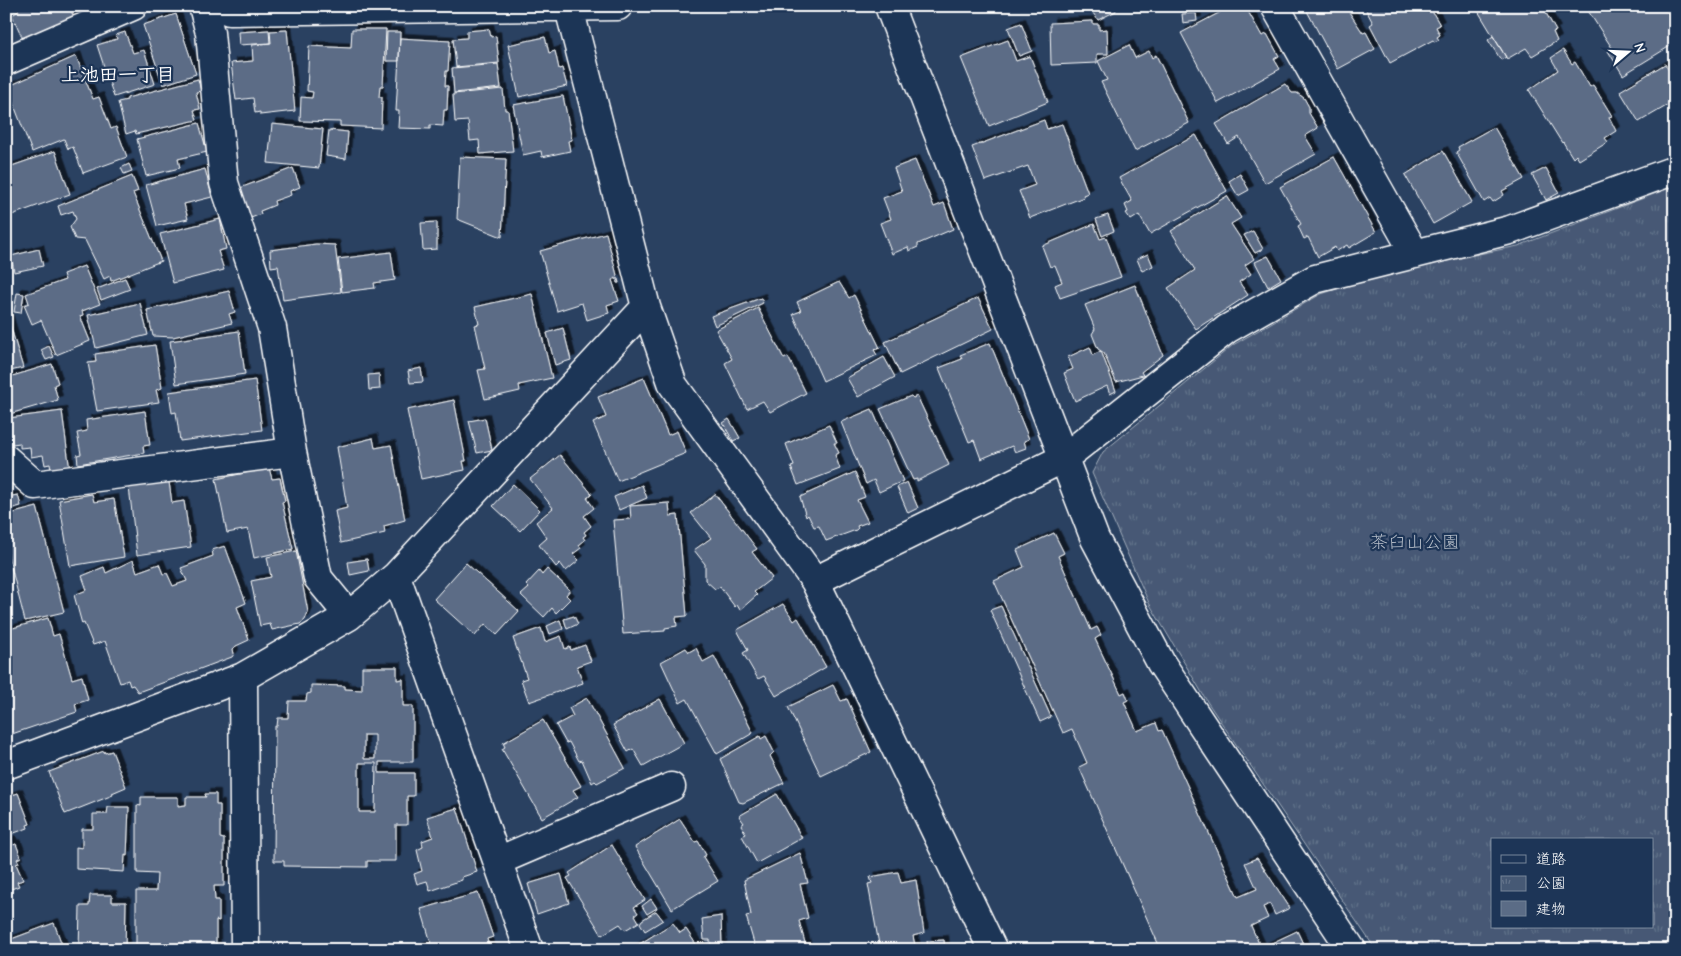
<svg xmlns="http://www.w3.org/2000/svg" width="1681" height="956" viewBox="0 0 1681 956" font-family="'Comic Neue','Klee One',sans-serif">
<defs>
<pattern id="park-tufts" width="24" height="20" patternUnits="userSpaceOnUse" patternTransform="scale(1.25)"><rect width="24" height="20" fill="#465975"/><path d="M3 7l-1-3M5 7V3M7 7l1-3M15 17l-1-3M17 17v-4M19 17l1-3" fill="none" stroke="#62728a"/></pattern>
<filter id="shadow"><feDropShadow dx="4.5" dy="-4.5" stdDeviation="0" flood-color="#0009"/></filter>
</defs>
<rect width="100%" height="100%" fill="#2a4161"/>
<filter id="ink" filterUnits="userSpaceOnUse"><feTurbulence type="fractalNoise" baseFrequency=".02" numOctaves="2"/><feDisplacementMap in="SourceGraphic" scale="10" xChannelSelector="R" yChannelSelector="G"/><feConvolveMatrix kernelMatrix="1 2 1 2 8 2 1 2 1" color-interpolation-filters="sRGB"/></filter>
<g filter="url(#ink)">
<!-- park -->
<path fill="url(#park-tufts)" stroke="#a2acba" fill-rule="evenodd" d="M1675 186V950H1376L1208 703 1149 603 1092 473 1103 452 1233 345 1321 294 1391 272 1518 246ZM1492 840H1652V927H1492Z"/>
<!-- building -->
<path fill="#5b6c86" stroke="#fff" fill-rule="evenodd" filter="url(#shadow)" d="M16 6H75V8L71 11 74 17 23 39 12 15 19 11Z
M1115 6 1116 11 1098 20 1093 13 1102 7Z
M1232 6 1235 12 1245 6 1262 36 1267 34 1279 56 1274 59 1280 69 1218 103 1181 33Z
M1316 6H1345L1363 33 1366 32 1375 49 1338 69 1307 11Z
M1374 6H1394L1397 10 1404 6H1429L1440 25 1436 27 1440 35 1437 37 1439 40 1434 42 1433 40 1390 63 1370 25 1373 23 1366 10Z
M1475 6H1542L1556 31 1553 32 1557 41 1532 56 1526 48 1507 59Z
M1585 6H1666L1675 29V43L1623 75 1608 51 1612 48Z
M1196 13 1197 21 1183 23 1182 14Z
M176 14 196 74 163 85 143 25Z
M1093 21V24H1099V30L1107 29 1108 54H1097V63L1051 65 1050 23Z
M1021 23 1032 51 1019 56 1008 28Z
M352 29H386L383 86H380L379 97H382L381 128 340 126V122L300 121 301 97 312 98 313 92 307 91 309 46 351 48Z
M489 29 491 37 496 36 499 63 456 67 453 39 467 38V31Z
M269 30 270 43 239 45 238 32Z
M287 30 295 111 260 115V112L255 113 253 98 236 100 231 63 253 61 252 45 271 43 270 31Z
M125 32 133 53 144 50 155 84 114 97 97 45 117 39 116 35Z
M387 32H400L399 61H386Z
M1493 36 1506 57 1501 60 1488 40Z
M545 37 549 53 555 51 559 69 562 68 567 86 519 97 508 45Z
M400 38 450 41 448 71H446L445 86H448L447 110H444L443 126 430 125V129L398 128 399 111H396Z
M1008 40 1016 61 1030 56 1048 102 989 126 961 58Z
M1129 45 1135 58 1149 51 1152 58 1156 55 1189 123 1135 151 1101 82 1107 80 1098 61Z
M1563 50 1572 64 1575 62 1590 87 1593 85 1612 116 1609 117 1616 131 1605 138 1608 142 1579 160 1576 155 1573 158 1563 142 1562 143 1529 90 1558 70 1551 58Z
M76 56 93 99 99 97 111 129 116 127 127 157 83 173 73 147 68 149 64 139 32 152 7 87Z
M498 64 501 88 454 93 452 68Z
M1665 64 1675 80V101L1639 122 1620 91Z
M198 79 201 91 196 92 200 109 194 110 197 120 136 134 135 131 126 134 118 102 127 100V98Z
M1285 84 1292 93H1297L1304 98 1309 107V113L1318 128 1305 136 1316 154 1265 183 1239 137 1228 144 1216 124Z
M503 89 505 110H508L513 151 480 154 479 140 470 141 468 121 455 122 453 94Z
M563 96 572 140 568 141 570 151 542 157 541 151 523 155 513 105Z
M1044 120 1047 129 1062 124 1088 193 1083 195 1084 197 1030 218 1019 191 1035 185 1028 166 985 181 972 147Z
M199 123 207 152 178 159 180 168 146 176 137 139Z
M272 124 323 129 319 168 268 163Z
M1494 127 1524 179 1502 191 1504 195 1493 202 1490 198 1484 202 1456 152 1459 150 1458 147Z
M329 130 348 132 346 159 326 156Z
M1196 135 1227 191 1150 234 1139 215 1131 220 1126 213 1128 212 1125 205 1132 201 1119 178Z
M55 151 70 194 9 216 6 209V168Z
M1443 151 1472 202 1433 224 1405 175Z
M460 157 506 159 502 237 457 219Z
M1334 157 1376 232 1349 248 1347 245 1337 251 1335 247 1318 257 1308 237 1304 239 1298 226 1301 224 1280 187Z
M915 160 934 207 944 203 953 229 918 244V247L909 251 908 247 892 254 880 223 891 219 883 198 902 191 894 168Z
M129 164 132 171 124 174 121 168Z
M293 168 300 187 290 191 291 195 274 201 275 205 260 211 261 214 251 218 240 188Z
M1546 168 1559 193 1546 200 1532 175Z
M205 169 212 197 184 204 188 219 157 226 146 185Z
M1240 174 1249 190 1238 196 1229 181Z
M132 176 138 191 133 193 161 261 111 281 110 276 104 279 85 240 75 239 70 227 76 219 73 211 61 215 58 206Z
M1227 196 1241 218 1231 224 1254 259 1245 265 1251 274 1239 282 1248 295 1196 329 1168 288 1195 270 1171 231Z
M1108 215 1114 231 1102 236 1096 219Z
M220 219 226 249 218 251 224 270 173 283 160 234Z
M437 222V249L423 250 421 223Z
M1094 224 1100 239 1106 237 1121 277 1060 298 1055 285 1062 282 1055 265 1050 267 1042 246Z
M1253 231 1263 249 1255 253 1244 235Z
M606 233 619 283H617L616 278 612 280 619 301 607 305 609 313 587 320 582 303 557 311 540 251Z
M316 244 335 245 341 292 283 300 278 266 271 267 270 250Z
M39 249 43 266 14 272 11 256Z
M391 252 395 280 374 283 375 288 342 292 338 259Z
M1148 254 1153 266 1142 271 1137 259Z
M1268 256 1281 279 1268 287 1255 262Z
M84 266 100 304 82 311 83 315 80 316 90 341 56 355 41 320 32 324 24 305 29 303 26 294 65 280 63 274Z
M125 278 130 289 101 300 97 289Z
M839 282 849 298 854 295 880 348 874 350 877 355 823 381 793 314 801 311 797 302Z
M1135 285 1163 355 1141 372 1143 375 1116 382 1104 353 1098 349 1092 334 1095 329 1085 305Z
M229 291 235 312 229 314 232 323 173 337 153 336 147 310Z
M17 293 24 294 21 313 14 312Z
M532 294 552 378 519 385 520 391 485 399 478 370 485 369 475 325 479 324 475 307Z
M761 298 763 303 715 326 711 316Z
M978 298 993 329 900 374 885 342Z
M140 303 148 335 96 348 88 315Z
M758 308 784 359 788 357 806 393 770 412 763 401 747 409 725 363 732 359 716 330Z
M8 318 23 368 6 372V319Z
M563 328 571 360 555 365 547 333Z
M239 331 245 374 176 384 170 341Z
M990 343 1029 439 1024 441 1026 448 1015 452 1012 446 981 459 974 440 969 442 939 368 962 359 960 355Z
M155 345 162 388 156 390 159 402 97 411 88 363 96 362 95 354Z
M49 346 54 357 46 360 41 350Z
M1090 347 1093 355 1101 351 1116 391 1110 394 1107 386 1075 401 1064 373 1073 369 1068 357Z
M884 357 895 377 858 397 847 378Z
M52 364 58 383 54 385 58 400 6 415V378Z
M421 368 423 382 410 383 408 371Z
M379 374 380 389 369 390 368 375Z
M644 378 668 435 677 431 686 453 618 481 593 423 606 417 598 397Z
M255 380 262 430 180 441 176 412 172 413 169 392Z
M911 396 913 398 917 396 949 465 917 481V479L913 480 880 409Z
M454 400 466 461H463L465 470 421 479 407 410Z
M872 409 903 481 879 492 874 480 866 484 841 422Z
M62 411 70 471 51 470 50 464 45 465 43 455 31 457 30 447 20 448V443L12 444 9 418Z
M145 411 150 445 143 446 144 453 78 464 77 455 81 454 77 433 87 431 86 420Z
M485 418 492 450 477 453 469 421Z
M729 419 740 438 733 441 723 423Z
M829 425 837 443H834L839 453 835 455 840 469 798 485 791 467 794 466 786 444Z
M373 438 375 448 391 445 405 520 384 526 385 533 341 543 335 511 347 508 337 447Z
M560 455 592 494 587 498 594 508 584 516 591 526 584 532 586 535 583 537 585 540 579 545 581 548 573 554 579 560 566 571 560 563 556 567 539 545 547 538 536 522 553 508 530 479Z
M269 468 272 479 280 478 285 501 282 502 293 549 254 558 248 529 227 533 216 479Z
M855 472 865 497 857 500 868 522 857 526 858 528 856 530 826 541 819 526 814 527 808 515 806 517 800 497Z
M169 482 172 503 184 501 191 547 137 555 129 487Z
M907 482 918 508 908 513 897 487Z
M513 484 540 510 520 531 493 506Z
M642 485 647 498 619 510 614 497Z
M92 494 94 502 114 499 124 557 70 566 59 500Z
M715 494 757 549 752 552 772 578 754 592 757 595 740 610 737 605 735 607 720 587 715 589 705 580V564L694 550 711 538 691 513Z
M18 495 21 506 6 510V497Z
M669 503 670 516 678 515 687 616 676 617 677 626 665 628V631L623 634 613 520 631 519 630 506Z
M37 507 64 612 25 621 6 547V515Z
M1054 533 1064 553 1058 556 1091 630 1097 627 1101 635 1095 639 1121 694 1125 692 1128 700 1124 702 1137 731 1156 723 1159 731 1162 730 1238 897 1257 889 1245 863 1257 858 1290 908 1275 915 1270 904 1263 907 1268 918 1251 926 1261 948 1297 931 1306 950H1205L1203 947 1197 950H1161L1079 767 1087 763 1072 729 1063 733 994 581 1024 567 1017 550Z
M225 546 246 603 237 607 249 640 236 646 233 649 234 654 232 657 138 692 133 685 130 686 128 680 120 683 105 641 93 645 84 623 82 624 74 595 87 590 82 576 104 567 106 573 133 560 137 572 159 564 163 574 167 573 173 586 187 581 181 568 213 556 212 550Z
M296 551 308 612 305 620 300 624 272 630 270 624 260 626 251 581 271 577 267 557Z
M367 559 369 571 350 575 348 562Z
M466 563 519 611 497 635 485 624 475 636 434 599Z
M547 569 570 590 566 595 570 599 556 613 552 608 544 617 521 595 529 588 526 585 539 571 542 575Z
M783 604 794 621 798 618 826 667 776 696 764 676 758 679 743 653 748 650 737 630Z
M1001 606 1051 717 1040 722 990 610Z
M574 616 578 624 567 629 564 619Z
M48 618 53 636 59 634 72 679 82 676 88 700 75 704 77 712 6 736V630Z
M560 620 563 629 550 634 547 626Z
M541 628 545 642 561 636 565 649 570 647 571 650 585 645 591 661 577 666 583 683 529 702 521 680 527 678 513 638Z
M686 648 689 652 696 648 703 662 714 656 753 733 717 754 687 699 680 703 661 662Z
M362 667H397V680L403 679V706H413V762H379V773H414V796H407V825H396V861H367V867L284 866V861H274L275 726H277L278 718H288L289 701H306L307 694 311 693V685L345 686V689L362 690ZM364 735H375V759H364ZM359 763H376L375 812H359Z
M833 685 841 701 847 699 871 752 821 776 788 707Z
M587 698 625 768 597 783 595 781 592 783 582 760 579 761 569 742 566 743 556 725 573 716 569 708Z
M660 699 684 743 643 766 633 749 628 752 613 725Z
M543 720 581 786 573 790 578 797 542 818 502 749 505 747 503 743Z
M760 736 761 739 766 736 774 752 770 756 784 783 743 803 739 802 720 759Z
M104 751 105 753 112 751 126 787 112 793 113 795 65 814 49 772Z
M18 793 30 824 27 825 28 828 6 836V795L7 797Z
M205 794H216V805H220V838L224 839V886H214L215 900H219V921L216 920V950H136V891H156L157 874 137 873V805L141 806V797H178V806L186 805V797H206Z
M777 794 802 838 757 863 742 836 746 834 741 825 744 823 739 816Z
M108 807H129L127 856 125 855 124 872 76 869V847L82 848V829H93V814H107Z
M457 808 477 872 462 877V880L430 891 427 881 417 884 414 874 422 871 417 850 423 847 422 841 433 837 427 817Z
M680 819 695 842 698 841 706 855 703 857 718 881 672 909 635 847Z
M11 840 13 845 16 844 21 857 17 859 19 863 16 864 23 880 17 882 19 886 6 891V842Z
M612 845 645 900 634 907 638 913 635 915 639 922 625 930 620 924 602 935 567 878 571 876 569 873Z
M800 853 808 883 800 884 808 918 799 921 807 950H756L746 916 751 915 744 880Z
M898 872 901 883 916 880 924 933 913 936 916 950H880L868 884 872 883 870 877Z
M561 874 569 903 537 914 528 884Z
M478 893 493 937 487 939 490 950H409L431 943 421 909Z
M90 895H112V902H126L125 950H79L80 906H89Z
M651 899 657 908 647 914 642 906Z
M656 911 663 920 645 931 640 923 642 920Z
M721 916 722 947 711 948 710 940H704L702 919Z
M54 923 64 950H6V941Z
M673 923 680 933 686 929 697 946 699 944 704 950H630Z
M944 940 945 950H928L927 941Z"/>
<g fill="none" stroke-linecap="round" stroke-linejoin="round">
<!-- minor casing -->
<g stroke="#fff" stroke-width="31">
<path id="minor" d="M203 6 210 33 224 183 272 328 292 452 318 578 349 616
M220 6 229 11 618 6
M889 6 1095 539 1161 663 1352 950
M1275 6 1415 254
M569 8 646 307 673 385 815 581 993 950
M6 61 133 6
M6 459 35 485 292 452
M396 576 529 950
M815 581 1064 458 1227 329 1315 279 1510 230 1675 170
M243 677 245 950
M6 765 243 677 349 616 396 576 646 307
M498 861 671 787"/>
</g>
<!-- minor -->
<use href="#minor" stroke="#1d3557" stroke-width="28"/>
</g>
</g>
<g text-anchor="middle" stroke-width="4.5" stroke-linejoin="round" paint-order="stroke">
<!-- park labels -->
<g font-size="18" fill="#b5bdc8" stroke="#1d3557">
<text x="1415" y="548">茶臼山公園</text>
</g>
<!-- neighbourhood labels -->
<g font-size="19" font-weight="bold" fill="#fff" stroke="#1d3557">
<text x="118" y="81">上池田一丁目</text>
</g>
</g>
<!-- margin -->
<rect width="1681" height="956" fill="none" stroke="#1d3557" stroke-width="25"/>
<rect x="12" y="12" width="1656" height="931" fill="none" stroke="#fff" stroke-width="2" filter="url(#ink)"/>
<!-- legend -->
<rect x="1491" y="838" width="162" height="90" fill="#1d3557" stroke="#77869a"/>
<rect x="1501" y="855" width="25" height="8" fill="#1d3557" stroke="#77869a"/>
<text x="1536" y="864" font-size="15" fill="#ffffff">道路</text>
<rect x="1501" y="876" width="25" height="15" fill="url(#park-tufts)" stroke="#77869a"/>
<text x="1536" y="888" font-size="15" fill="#ffffff">公園</text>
<rect x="1501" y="901" width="25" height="15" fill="#5b6c86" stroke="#77869a"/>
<text x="1536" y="914" font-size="15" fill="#ffffff">建物</text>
<!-- north arrow -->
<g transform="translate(1628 52) rotate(71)" stroke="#1d3557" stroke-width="4" paint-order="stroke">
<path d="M0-4L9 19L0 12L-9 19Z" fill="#ffffff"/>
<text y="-8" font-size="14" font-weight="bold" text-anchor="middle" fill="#ffffff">N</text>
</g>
</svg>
